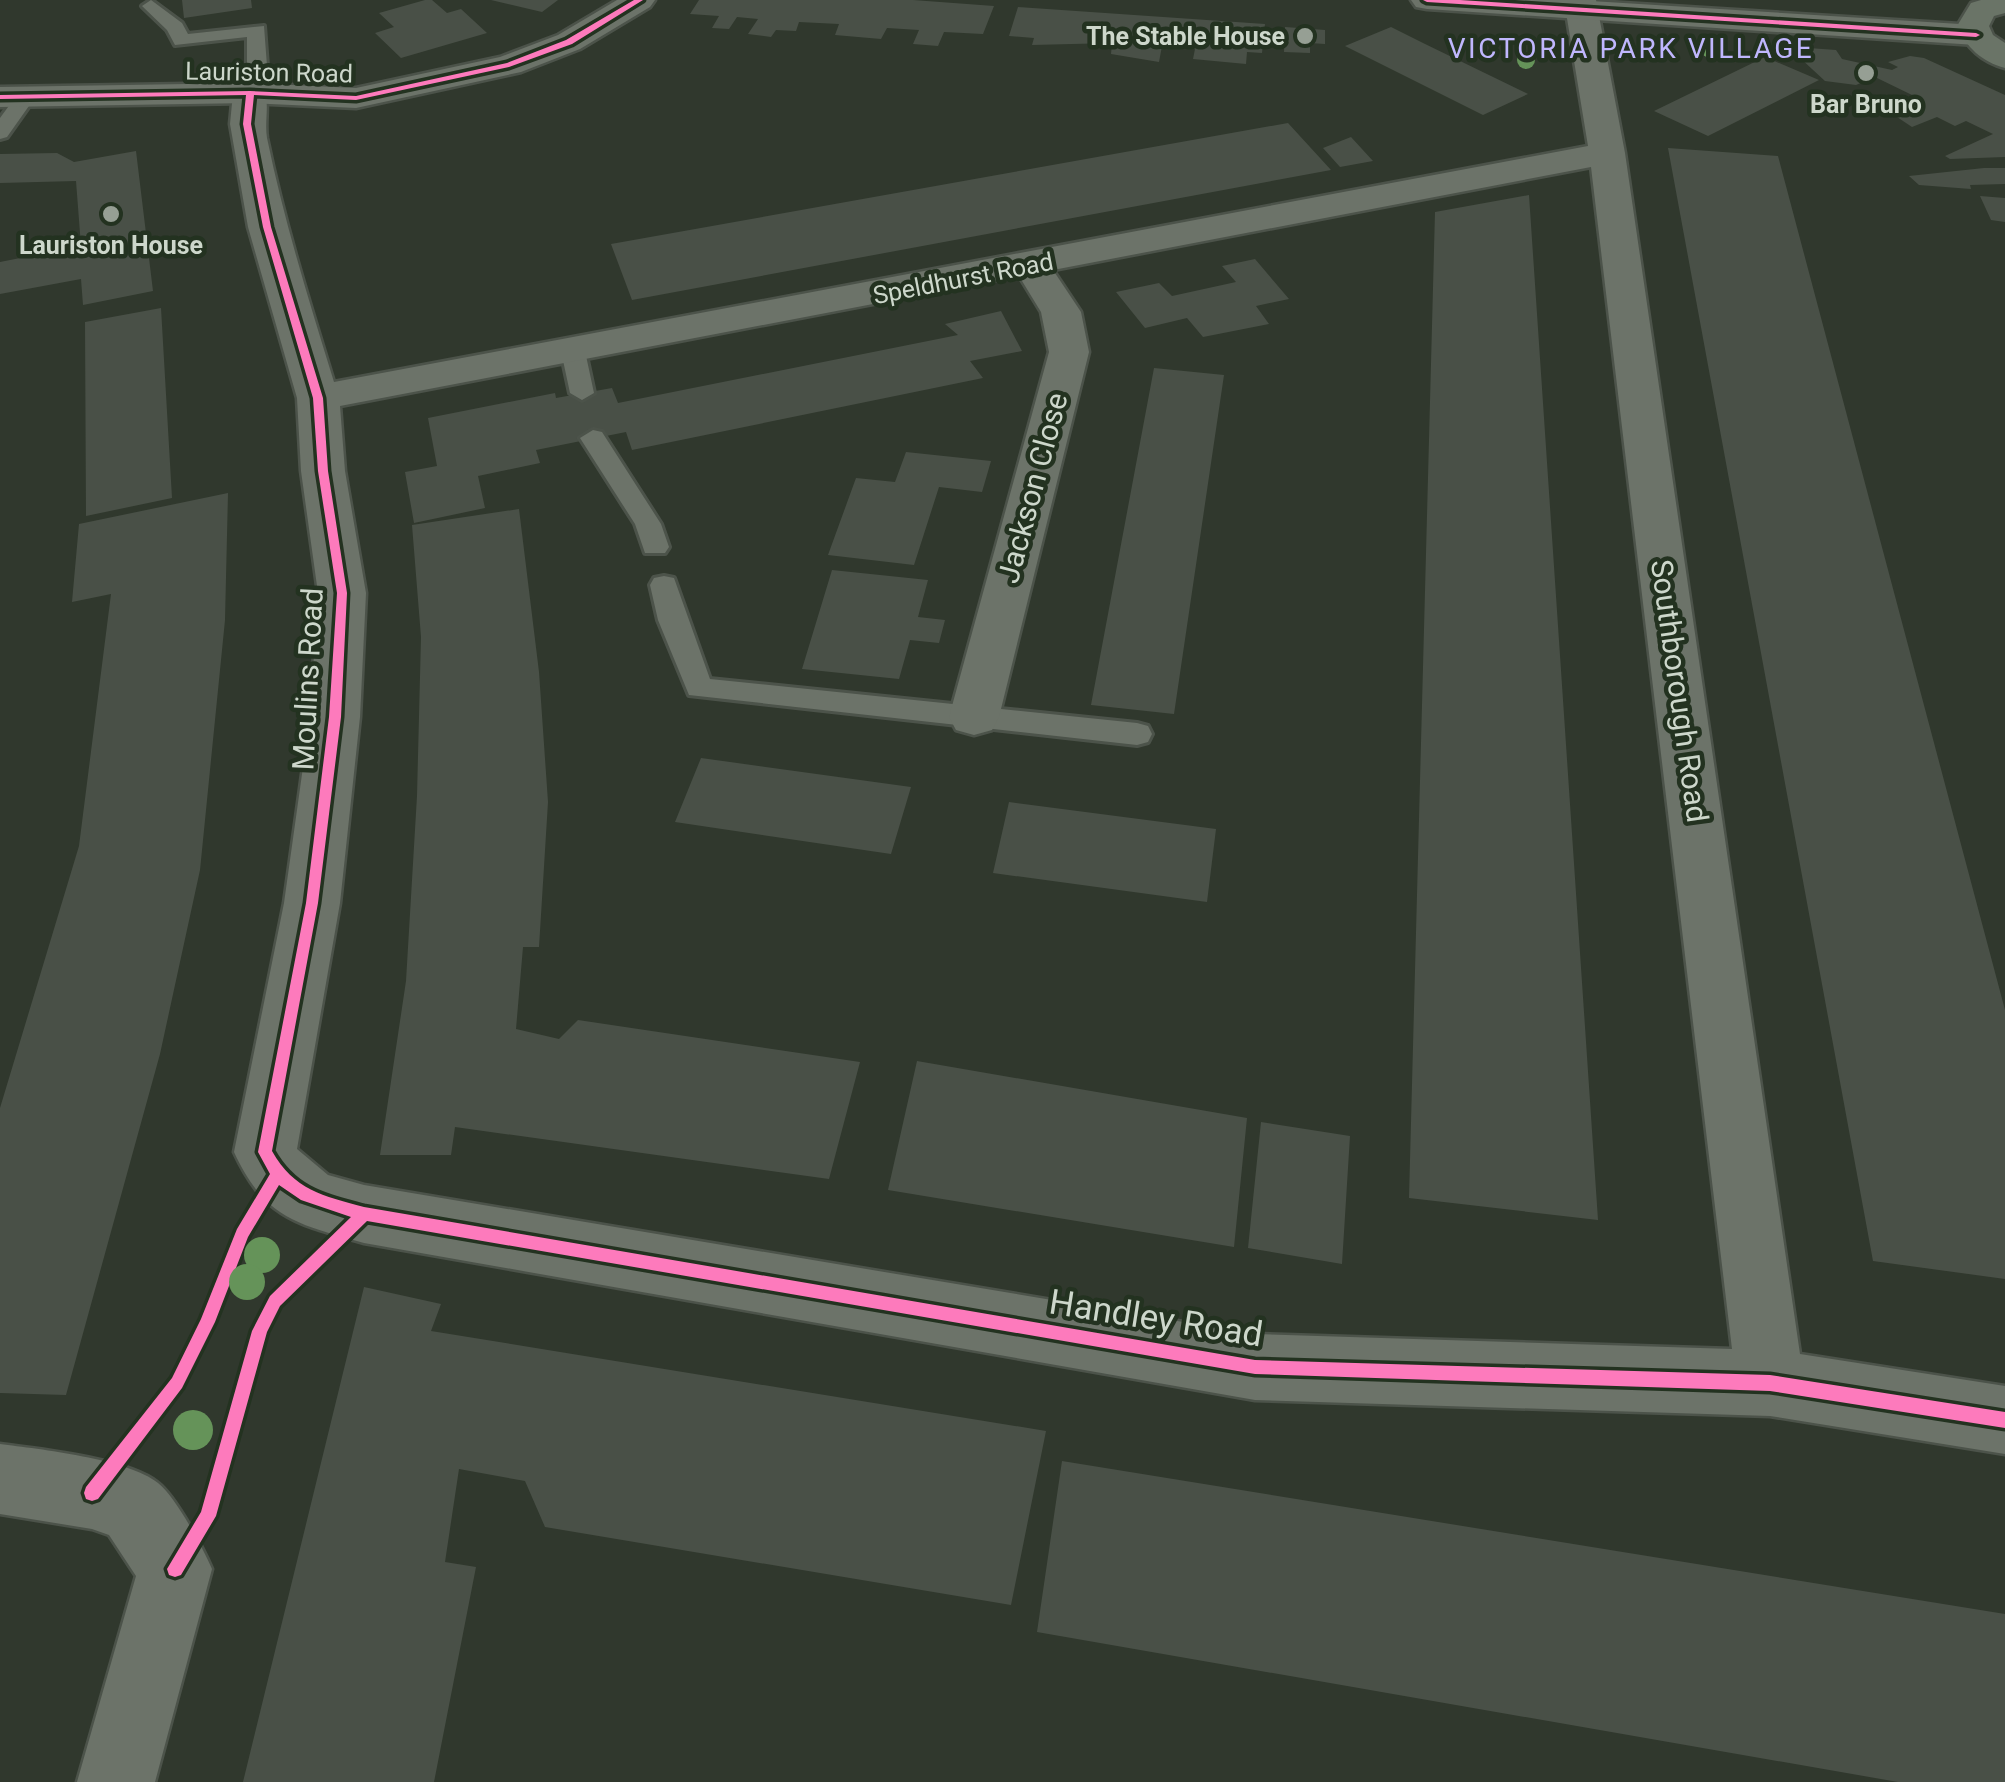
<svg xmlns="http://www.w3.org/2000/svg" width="2005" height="1782" viewBox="0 0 2005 1782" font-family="Roboto,sans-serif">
<rect width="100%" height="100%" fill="#30382d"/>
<!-- building -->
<path fill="#495047" d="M182 0H251L252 8 184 18Z
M425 0H432L447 13 461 9 487 33 401 58 375 33 394 27 379 13Z
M491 0H558L542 12Z
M699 0H913L994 6 983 34 944 32 938 46 913 44 919 30 887 28 881 39 835 35 839 24 799 22 796 31 776 30 771 37 748 34 758 19 737 17 729 29 712 28 719 16 690 14Z
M1018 7 1265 24 1262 53 1247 52 1246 64 1193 59 1195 49 1162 46 1159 62 1111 54 1112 43 1032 45 1034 38 1009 36Z
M1285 27 1325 30V44L1310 43V53L1284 52Z
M1391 27 1423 43 1528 94 1483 115 1345 46Z
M1795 47 1836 50 1842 59 1892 70 1898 67 1888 62 1910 56 1924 58 2005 95V157L1950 159 1945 156 1993 134 1966 121 1955 126 1937 117 1912 127 1885 109 1912 95 1875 77 1856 85 1825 81 1799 57Z
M1765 57 1819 80 1708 136 1654 111Z
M1288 123 1331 170 632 300 611 244Z
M1351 137 1373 161 1340 167 1323 148Z
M1668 148 1778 156 2005 1010V1279L1873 1261Z
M136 151 153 291 83 305 81 279 0 294V262L81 246 76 181 0 183V154L57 153 74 162Z
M1984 168H2005V184L1970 185 1971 189 1919 185 1909 176Z
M1529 195 1598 1220 1409 1198 1435 212Z
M1980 196 2005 198V222L1991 220Z
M1255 259 1289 299 1256 306 1269 324 1203 337 1187 318 1145 328 1116 292 1159 283 1172 296 1236 282 1222 266Z
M161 308 172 498 86 516 85 322Z
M1001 311 1022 351 970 361 983 378 632 450 626 432 536 450 540 463 478 476 485 508 414 523 405 472 437 466 428 418 555 393 556 398 612 388 618 403 958 335 945 324Z
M1154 368 1224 375 1174 714 1091 705Z
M906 452 991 461 982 492 939 487 914 565 828 555 856 478 895 482Z
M228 493 225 620 200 870 160 1054 66 1395 0 1393V1108L79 846 111 594 72 602 79 524Z
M519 509 539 672 548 802 539 947H523L516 1029 559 1039 578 1020 860 1062 829 1179 455 1127 451 1155H380L406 981 417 796 421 637 412 525Z
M832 570 928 580 918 617 945 620 939 643 910 640 899 679 802 669Z
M701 758 911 787 891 854 675 822Z
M1009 802 1216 829 1207 902 993 873Z
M917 1061 1247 1118 1234 1247 888 1190Z
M1261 1122 1350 1136 1342 1264 1248 1248Z
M364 1287 441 1304 431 1331 1046 1431 1011 1605 545 1527 525 1481 459 1469 445 1562 476 1567 434 1782H243Z
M1062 1461 2005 1614V1782H1898L1037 1632Z"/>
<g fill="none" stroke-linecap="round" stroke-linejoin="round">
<!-- service casing -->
<g stroke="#4c534a" stroke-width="6">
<path id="service" d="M151 0 182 23 188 34 264 26 267 66 257 97H243L238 85 247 66V37L175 45 167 30 142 6Z
M26 90 36 96 7 137 0 139V118L19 92Z
M573 344 585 351 594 393 582 400 570 393 561 351Z
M593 430 602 432 661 524 669 547 665 553H645L635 524 580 438Z
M664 576 674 578 710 679 1137 723 1148 726 1152 734 1148 742 1137 745 689 695 658 620 650 585 654 578Z"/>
</g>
<!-- minor casing -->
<g stroke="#4c534a" stroke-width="5">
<path id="minor" d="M1564 0H1596L1625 153 1800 1354 2005 1386V1454L1770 1416 1255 1400 364 1243C297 1224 265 1219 234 1152L284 903 310 717 318 593 301 471 297 398 248 227 230 124 233 93 238 86H262C271 99 264 121 267 138 284 221 309 301 334 382L1588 146ZM1591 167 1732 1349 1255 1334 364 1185 328 1175 297 1149 340 903 360 717 366 593 345 471 340 406 1019 276 1041 312 1049 352 949 717 956 730 974 735 992 730 999 717 1089 352 1081 312 1053 270Z
M0 1444C39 1449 129 1459 158 1483 176 1497 203 1548 212 1569L155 1782H77L136 1576 109 1535 92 1529 0 1514Z"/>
</g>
<!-- tertiary casing -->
<g stroke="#4c534a" stroke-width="5">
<path id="tertiary" d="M617 0H655L650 7 580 49 521 72 356 108 250 103 0 107V87L250 83 356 88 500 57 558 35Z
M1411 0H1575L1976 25 1987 28 1992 35 1987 42 1976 45 1427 9 1416 7Z"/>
</g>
<!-- primary casing -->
<g stroke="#4c534a" stroke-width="5">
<path id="primary" d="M1981 0H2005V13L1994 16 1989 26 1993 35 2005 43V68C1982 62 1966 47 1957 26L1971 3Z"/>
</g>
<!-- service -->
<use href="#service" fill="#6c7369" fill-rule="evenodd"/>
<!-- minor -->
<use href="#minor" fill="#6c7369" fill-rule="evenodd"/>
<!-- tertiary -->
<use href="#tertiary" fill="#6c7369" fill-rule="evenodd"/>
<!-- primary -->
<use href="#primary" fill="#6a7467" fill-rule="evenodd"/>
<!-- cycleway casing -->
<g stroke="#233220" stroke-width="7">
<path id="cycleway" d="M634 0H643L572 44 509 67 356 100 254 95 251 124 271 227 323 398 328 471 347 593 341 717 318 903 272 1151C294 1190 323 1196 364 1207L1255 1360 1770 1375 2005 1412V1428L1770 1391 1255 1374 367 1221 280 1306 267 1332 216 1516 181 1575 175 1577 169 1575 167 1569 201 1512 252 1331 270 1296 351 1217 301 1200 279 1185 248 1237 215 1322 182 1388 98 1499 92 1501 86 1499 84 1493 86 1487 172 1378 201 1319 237 1229 270 1174 258 1152 306 903 329 717 337 593 318 471 313 398 263 227 243 124 246 95 0 99V95L250 91 356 96 507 63 566 40Z
M1423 0H1460L1976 33 1980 35 1976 37 1427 2Z"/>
</g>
<!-- cycleway -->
<use href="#cycleway" fill="#fd7abc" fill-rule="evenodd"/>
</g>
<!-- trees -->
<g fill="#659359">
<circle cx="1710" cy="49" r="9"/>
<circle cx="1526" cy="60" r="9"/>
<circle cx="262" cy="1255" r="18"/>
<circle cx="247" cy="1282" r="18"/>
<circle cx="193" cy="1430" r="20"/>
</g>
<!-- markers -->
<g fill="#969f94" stroke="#233220" stroke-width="4">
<circle cx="1305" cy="36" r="10"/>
<circle cx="1866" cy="73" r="10"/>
<circle cx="111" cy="214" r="10"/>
</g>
<g text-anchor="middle" stroke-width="9" stroke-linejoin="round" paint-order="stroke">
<!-- far-poi labels -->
<g font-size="25" font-weight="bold" fill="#cdd7cb" stroke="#233220">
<text x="1285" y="45" text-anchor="end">The Stable House</text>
<text x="1866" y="113">Bar Bruno</text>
<text x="111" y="254">Lauriston House</text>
</g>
<!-- far-street labels -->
<g font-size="25" fill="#cdd7cb" stroke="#233220">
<text transform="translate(269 72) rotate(1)" y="9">Lauriston Road</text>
<text transform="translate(963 278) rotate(-11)" y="9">Speldhurst Road</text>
</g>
<!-- far-neighbourhood labels -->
<g font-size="28" letter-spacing="2.5" fill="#c0b7fe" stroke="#233220">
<text x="1631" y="58">VICTORIA PARK VILLAGE</text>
</g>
<!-- street labels -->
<g font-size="30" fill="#cdd7cb" stroke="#233220">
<text transform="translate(1033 488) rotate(-75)" y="10">Jackson Close</text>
<text transform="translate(308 679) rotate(-87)" y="10">Moulins Road</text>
<text transform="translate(1679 691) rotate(82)" y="10">Southborough Road</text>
</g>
<!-- near-street labels -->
<g font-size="35" fill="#cdd7cb" stroke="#233220">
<text transform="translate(1156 1318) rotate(9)" y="12">Handley Road</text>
</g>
</g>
</svg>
